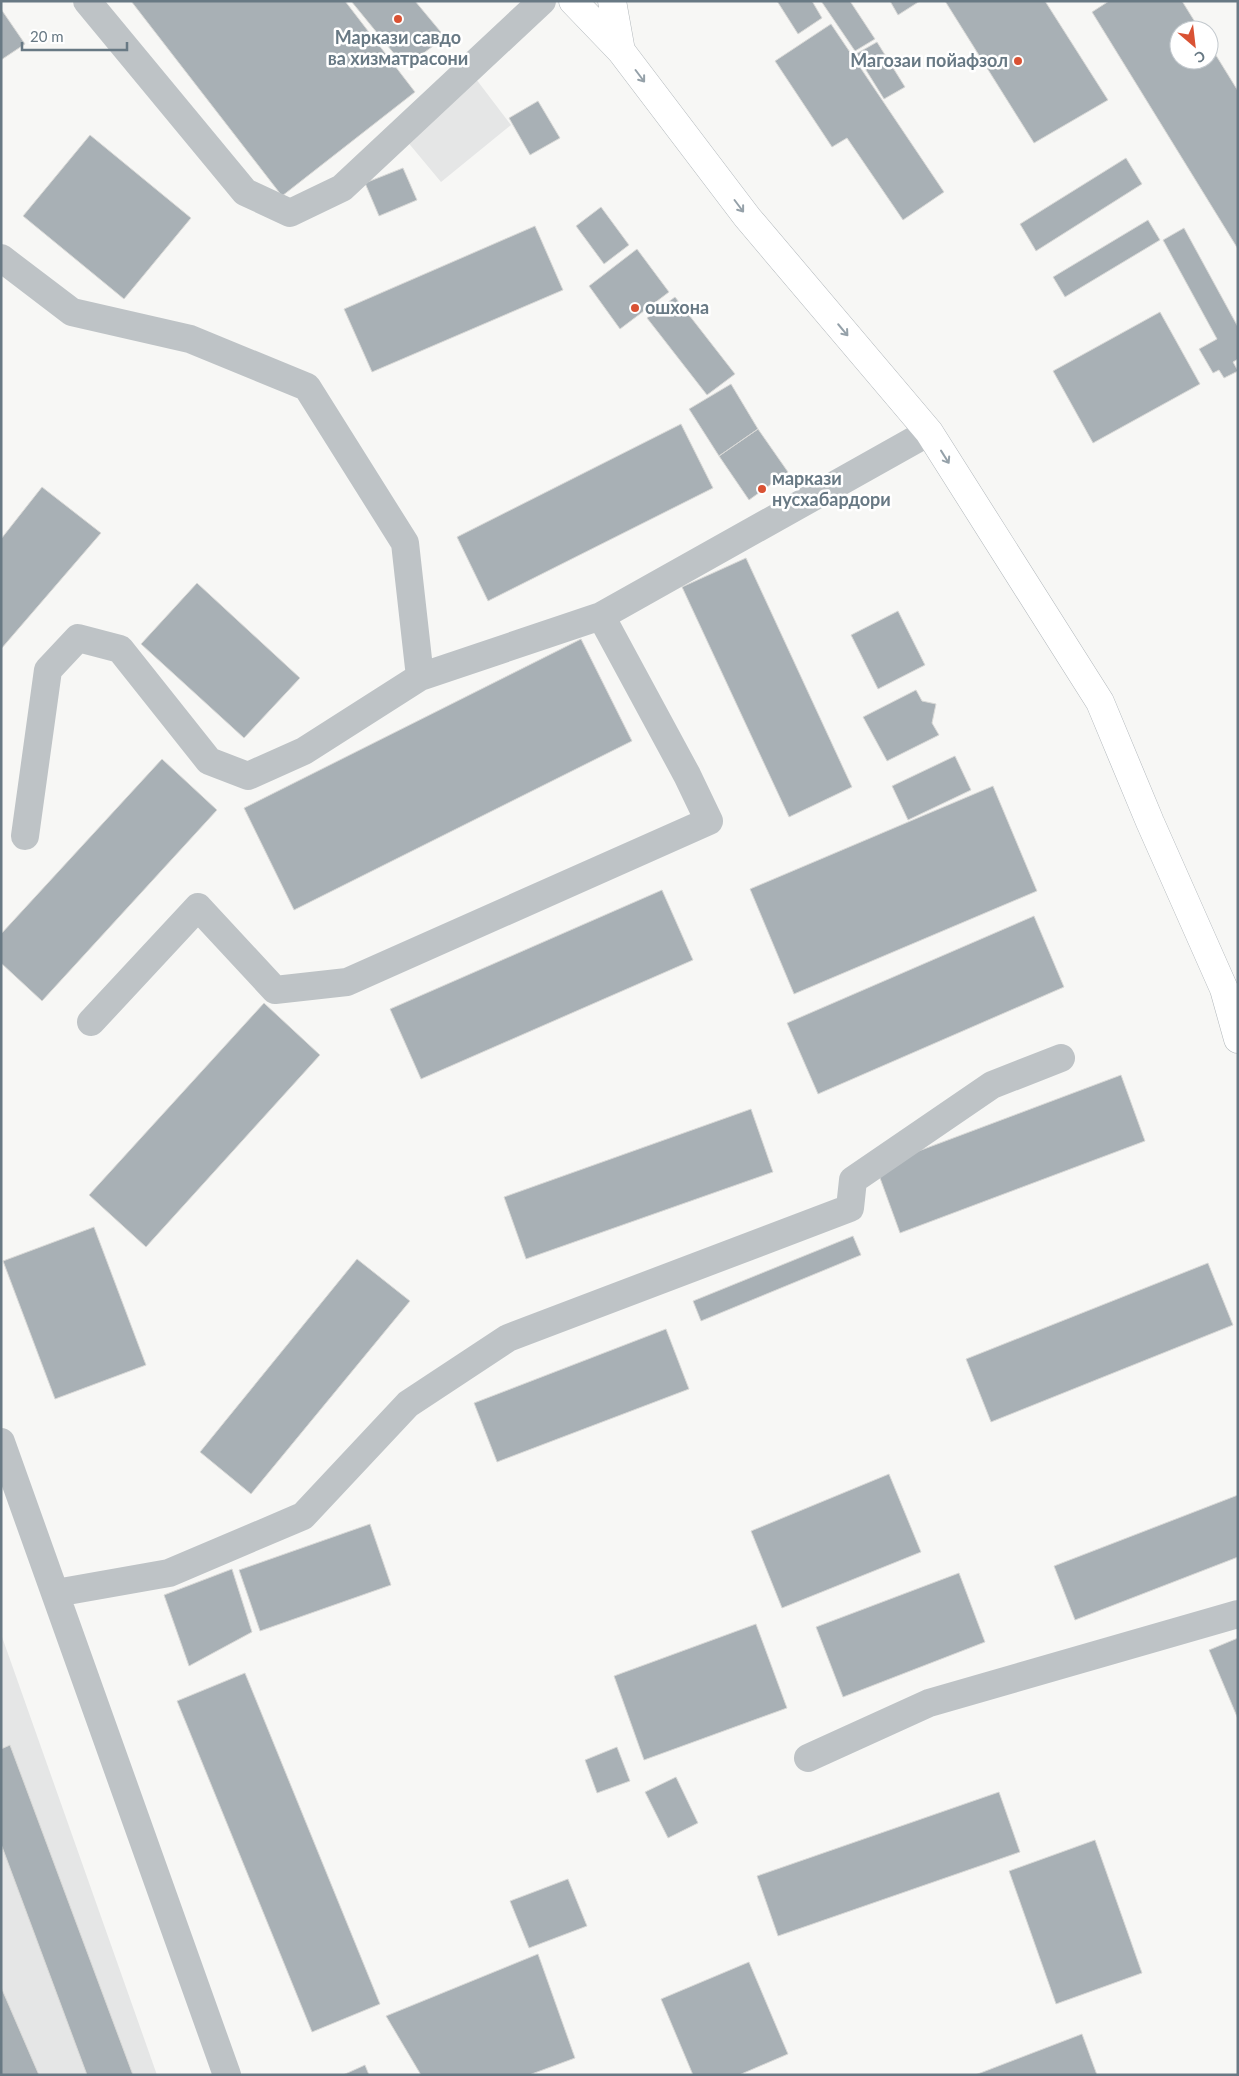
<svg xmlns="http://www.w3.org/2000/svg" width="1239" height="2076" viewBox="0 0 1239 2076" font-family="Lato,sans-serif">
<rect width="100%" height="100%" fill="#f7f7f5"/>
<!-- built -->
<path fill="#e5e6e6" d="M476 79 511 125 441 182 406 140Z
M1 1634 157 2075H1Z"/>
<!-- building -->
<path fill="#a8b0b5" stroke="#d9d9d7" d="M131 1H345L415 92 282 196Z
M351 1H415L445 37 405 67Z
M777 1H812L822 18 798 34Z
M821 1H850L875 39 855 51Z
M890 1H920L898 15Z
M945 1H1045L1108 100 1034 143Z
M1109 1H1182L1200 30H1179V60H1209V44L1238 91V249L1092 12Z
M1 9 25 44 1 60Z
M831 24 944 192 903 220 847 138 832 147 775 61Z
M877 42 905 87 884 99 856 54Z
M538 101 560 138 530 155 509 118Z
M90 135 191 218 124 299 23 216Z
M1126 158 1142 184 1036 251 1020 224Z
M403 168 417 200 379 216 365 183Z
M601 207 629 245 604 264 576 226Z
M1148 220 1160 240 1065 297 1053 277Z
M535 226 563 290 372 372 344 309Z
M1184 228 1238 327V359L1233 362 1238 371 1224 378 1219 370 1213 373 1199 349 1217 339 1163 240Z
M637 249 669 292 620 329 589 286Z
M675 297 735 374 707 395 647 318Z
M1160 312 1200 384 1093 443 1053 371Z
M731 384 758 429 719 456 689 409Z
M681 424 713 488 488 601 457 537Z
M758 429 788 472 749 500 719 456Z
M42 487 101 533 1 649V539Z
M746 558 852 787 789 817 682 587Z
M197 583 300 678 244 738 141 644Z
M898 611 925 665 878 689 851 635Z
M581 639 632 741 294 910 244 808Z
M916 690 922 701 936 704 932 723 939 735 887 761 863 717Z
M955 756 971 790 908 820 892 786Z
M162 759 217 810 42 1001 1 963V934Z
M993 786 1037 891 794 994 750 889Z
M662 890 693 960 421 1079 390 1009Z
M1034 916 1064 987 818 1094 787 1023Z
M264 1003 320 1055 146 1247 89 1195Z
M1121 1075 1145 1141 900 1233 876 1167Z
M751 1109 773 1172 526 1259 504 1197Z
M94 1227 146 1365 55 1399 3 1261Z
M853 1236 861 1255 701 1321 693 1301Z
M357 1259 410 1301 251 1494 200 1452Z
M1208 1263 1233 1325 991 1422 966 1359Z
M666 1329 689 1389 497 1462 474 1403Z
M889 1474 921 1552 782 1608 751 1531Z
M1238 1495V1557L1075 1620 1054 1566Z
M370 1524 391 1585 260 1631 239 1570Z
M232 1569 252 1632 189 1666 164 1595Z
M959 1573 985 1642 843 1697 816 1627Z
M756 1624 787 1708 644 1760 614 1676Z
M1238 1638V1719L1209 1650Z
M245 1673 380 2004 312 2032 177 1701Z
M10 1745 133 2075H87L1 1844V1749Z
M617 1747 630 1781 597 1793 585 1760Z
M676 1777 698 1823 668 1838 645 1792Z
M999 1792 1020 1852 778 1936 757 1876Z
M1095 1840 1142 1973 1056 2004 1009 1871Z
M568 1879 587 1926 529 1948 510 1901Z
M538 1954 575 2058 529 2075H421L386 2016Z
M749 1962 788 2054 739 2075H693L661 1999Z
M1 1987 39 2075H1Z
M1082 2034 1097 2075H975Z
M365 2065 369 2075H343Z"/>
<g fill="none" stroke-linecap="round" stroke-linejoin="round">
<!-- secondary casing -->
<g stroke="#b1b7bb" stroke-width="29">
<path id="secondary" d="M573 1 621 51 747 217 929 432 1100 702 1150 822 1224 989 1238 1039
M612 1 621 51"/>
</g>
<!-- street -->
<path stroke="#bec3c6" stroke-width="28" d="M87 1 245 192 290 213 342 188 542 1
M1 258 72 312 190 339 307 387 405 543 420 677 601 616 929 432
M25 836 48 670 78 638 120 649 209 761 248 776 304 751 420 677
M91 1022 198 907 275 990 347 982 709 821 687 775 601 616
M1 1442 227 2075
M56 1593 169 1573 303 1516 408 1404 508 1338 850 1208 853 1180 992 1085 1061 1058
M808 1758 929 1703 1238 1614"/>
<!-- secondary -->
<use href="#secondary" stroke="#fff" stroke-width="28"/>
</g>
<!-- one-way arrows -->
<defs><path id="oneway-shaft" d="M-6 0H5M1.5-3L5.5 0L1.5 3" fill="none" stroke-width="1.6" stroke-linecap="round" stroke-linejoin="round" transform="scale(1.25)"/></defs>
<g stroke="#95a1a9">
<use href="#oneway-shaft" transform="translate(640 76) rotate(53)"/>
<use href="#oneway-shaft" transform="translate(739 206) rotate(53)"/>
<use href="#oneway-shaft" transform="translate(843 330) rotate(50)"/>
<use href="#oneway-shaft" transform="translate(945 457) rotate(58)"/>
</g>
<!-- markers -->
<g fill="#d95234" stroke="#fff" stroke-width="2">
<circle cx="398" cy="19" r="5"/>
<circle cx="1018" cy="61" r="5"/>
<circle cx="635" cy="308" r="5"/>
<circle cx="762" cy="489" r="5"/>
</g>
<g text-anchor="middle" stroke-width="5" stroke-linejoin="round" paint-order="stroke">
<!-- poi labels -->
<g font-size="18" font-weight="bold" fill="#687984" stroke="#fff" text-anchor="start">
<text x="398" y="44" text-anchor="middle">Маркази савдо<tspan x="398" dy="21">ва хизматрасони</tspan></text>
<text x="1008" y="67" text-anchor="end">Магозаи пойафзол</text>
<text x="645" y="314">ошхона</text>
<text x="772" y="485">маркази<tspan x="772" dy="21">нусхабардори</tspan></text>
</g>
</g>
<!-- border -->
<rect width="1239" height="2076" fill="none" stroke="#687984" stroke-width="5"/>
<!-- north arrow -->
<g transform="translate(1194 45) rotate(152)"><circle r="24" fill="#ffffff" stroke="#c3c9ce"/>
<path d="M0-4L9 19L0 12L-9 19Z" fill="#d95234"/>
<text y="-8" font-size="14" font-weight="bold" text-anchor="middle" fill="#687984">С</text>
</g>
<!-- scale -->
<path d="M22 42v8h105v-8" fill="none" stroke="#687984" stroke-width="2.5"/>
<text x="30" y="42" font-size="15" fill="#687984" stroke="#ffffff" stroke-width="4" paint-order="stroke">20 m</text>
</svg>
